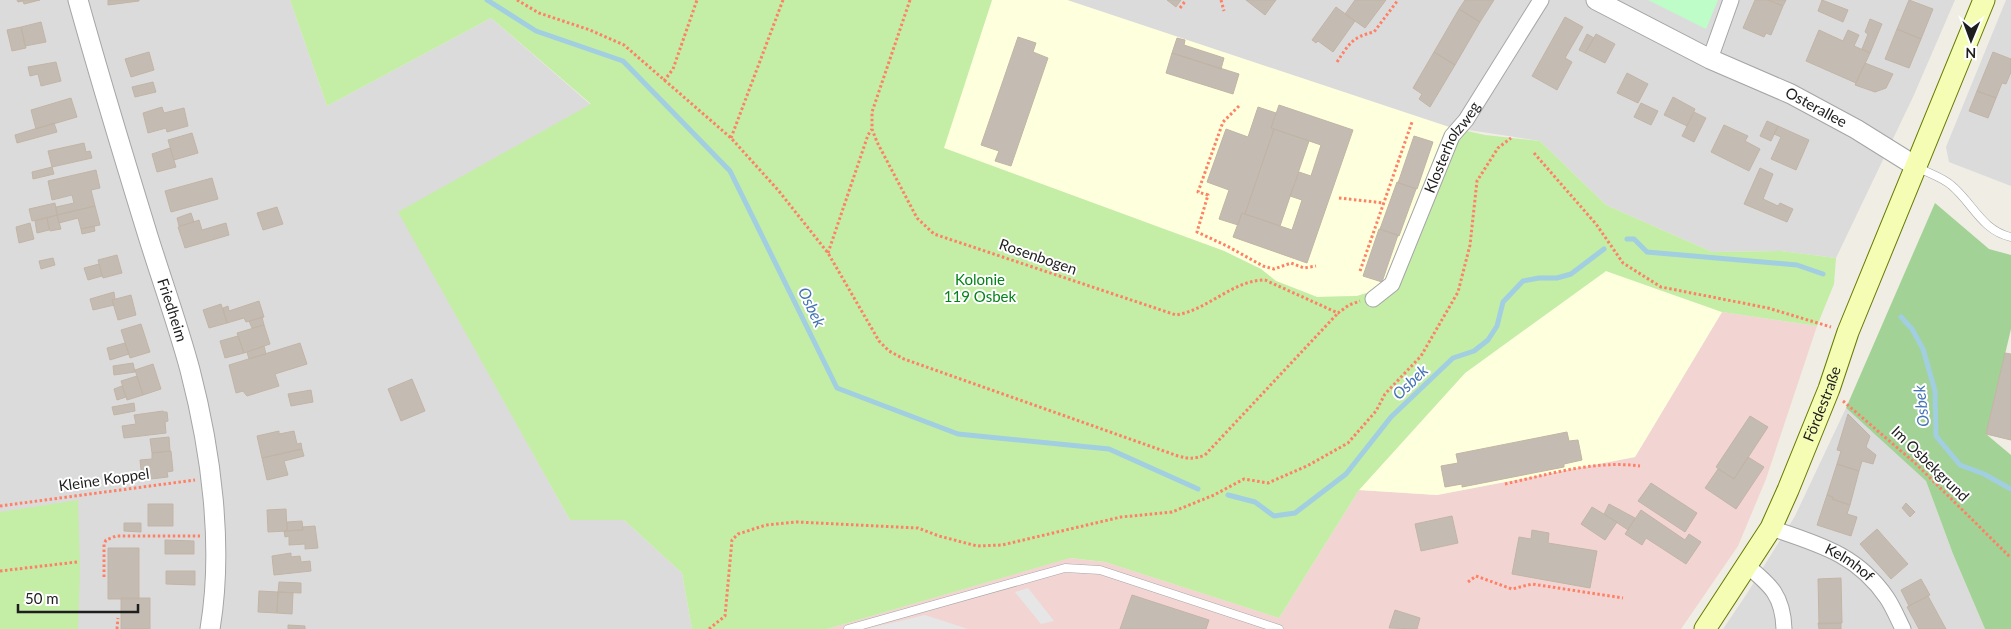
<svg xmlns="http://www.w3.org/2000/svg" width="2011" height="629" viewBox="0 0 2011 629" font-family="Lato,sans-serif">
<rect width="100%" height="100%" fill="#f0ede4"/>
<!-- residential -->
<path fill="#dcdbdb" d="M0 0H290L327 106 491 18 591 105 399 212 570 520H624L682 573 692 629H0Z
M1067 0H1955L1913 97 1836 258 1781 251 1712 252 1606 205 1540 141 1449 127Z
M2006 0H2011V186L1949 162 1946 147Z
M1846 408 1926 481 1953 554 1985 629H1723L1746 595 1795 516Z"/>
<!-- commercial -->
<path fill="#f2d5d2" d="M1722 312 1817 326 1766 479 1738 546 1681 629H827L1069 558 1105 562 1279 618 1359 490 1437 495 1635 457Z"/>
<!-- education -->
<path fill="#fdffdd" d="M992 0H1067L1449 127 1383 288 1357 296 1317 297 1276 281 1261 269 1224 251 943 148Z
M1606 271 1722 312 1635 457 1437 495 1359 490 1465 373Z"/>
<!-- grass -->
<path fill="#c4eda6" d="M290 0H992L944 148 1224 251 1261 269 1276 281 1317 297 1357 296 1383 288 1449 127 1485 135 1540 141 1606 205 1712 252 1781 251 1836 258 1834 284 1817 326 1722 312 1606 271 1465 373 1359 490 1279 618 1105 562 1070 558 827 629H692L682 573 624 520H570L398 212 591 104 491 18 327 106Z
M78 500 80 569 78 629H0V512Z"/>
<!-- forest -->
<path fill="#a3d296" d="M1935 203 1989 249 2011 255V329L1986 434 2011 455V629H1985L1953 554 1926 481 1846 408Z"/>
<!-- park -->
<path fill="#befdc7" d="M1648 0H1718L1706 29Z"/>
<!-- parking -->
<path fill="#e6e6e6" d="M1028 588 1054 621 1041 624 1015 592Z
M925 615 968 629H866Z"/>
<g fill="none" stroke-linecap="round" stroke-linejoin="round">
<!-- stream -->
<path stroke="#a1cee0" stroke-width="5" d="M487 0 536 31 623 61 730 171 837 388 958 434 1109 449 1198 489
M1627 239H1634L1647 252 1797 265 1823 274
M1901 317 1912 329 1923 349 1935 391 1936 436 1960 465 1984 474 2011 489
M1228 495 1255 502 1274 516 1295 513 1346 474 1391 417 1453 358 1474 351 1488 340 1497 326 1503 302 1523 281 1539 278H1557L1571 274 1604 249"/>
</g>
<!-- building -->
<path fill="#c4bcb3" stroke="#c2b4a5" d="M17 0H40L24 4 23 1 18 2Z
M108 0H139V1L108 5Z
M1167 0H1181L1176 7Z
M1246 0H1276L1265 15Z
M1355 0H1386L1365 28 1345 14Z
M1465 0H1494L1480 22 1459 9Z
M1755 0H1768L1783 6 1771 35 1766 33 1764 37 1743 28Z
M1768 0H1786L1783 6Z
M1822 0 1848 10 1843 22 1818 11Z
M1909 0 1933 9 1921 39 1897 29Z
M1336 7 1355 21 1333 52 1318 41 1316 43 1312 40Z
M1459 9 1480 22 1455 65 1434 52Z
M1565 17 1583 27 1565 58 1572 62 1557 90 1532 76Z
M1870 19 1882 24 1870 53 1862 49 1868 34 1865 32Z
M41 22 46 42 25 46 21 27Z
M21 27 26 48 12 51 7 30Z
M1897 29 1921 39 1909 68 1885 59Z
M1819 30 1843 41 1848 30 1859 35 1854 46 1870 53 1856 83 1806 61Z
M1587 34 1594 38 1585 53 1579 50Z
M1596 34 1615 44 1605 63 1585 53Z
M1018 37 1036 43 1033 52 1048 58 1011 166 995 161 999 151 981 145Z
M1177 38 1185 40 1184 45 1224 58 1221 69 1172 53Z
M149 52 154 70 131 77 125 59Z
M1434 52 1455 65 1430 107 1419 99 1422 94 1413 88Z
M1993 52 2011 59V72L2006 84 2002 83 1996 98 1977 91Z
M1172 53 1239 74 1233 94 1166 73Z
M56 62 61 81 41 86 38 74 30 76 28 67Z
M1865 63 1893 74 1886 88 1875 92 1855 85Z
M1627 73 1648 84 1638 103 1617 93Z
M153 82 156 92 135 97 132 87Z
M1977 91 1996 98 1988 118 1969 111Z
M1673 97 1695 109 1687 126 1664 115Z
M71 98 77 117 36 129 31 110Z
M1641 103 1658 111 1651 125 1634 117Z
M1279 105 1353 130 1307 263 1233 237 1242 213 1292 230 1302 200 1290 196 1299 172 1311 176 1321 145 1271 128Z
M162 107 164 113 184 108 188 126 167 132 166 128 148 133 143 113Z
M1258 107 1276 113 1271 128 1274 129 1245 214 1242 213 1238 225 1219 219 1229 190 1207 182 1226 129 1248 137Z
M1694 112 1706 118 1694 142 1682 136Z
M1767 121 1778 126 1771 141 1760 136Z
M54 123 57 132 17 143 15 135Z
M1724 125 1748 136 1745 141 1760 149 1749 171 1711 152Z
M1778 126 1809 140 1796 170 1771 159 1781 137 1774 134Z
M1274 129 1309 141 1280 226 1245 214Z
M192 133 198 153 174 160 168 140Z
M1414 136 1433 142 1417 189 1398 183Z
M84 143 86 152 90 151 92 158 52 167 48 151Z
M170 148 176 167 157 172 152 154Z
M52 167 54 174 33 179 32 172Z
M1760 168 1773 174 1763 199 1778 206 1780 203 1793 209 1787 222 1744 204Z
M96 170 100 188 91 190 95 206 57 215 56 207 74 203 72 195 52 200 48 181Z
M212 178 218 199 171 212 165 191Z
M1397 182 1416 189 1399 236 1380 229Z
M55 203 57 215 32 221 29 209Z
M95 206 100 225 81 229 78 218 59 223 57 215Z
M277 207 283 224 263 230 257 213Z
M191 213 194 222 179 226 177 218Z
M57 215 61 229 50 231 47 218Z
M47 218 49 230 37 233 35 221Z
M199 220 202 230 226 223 229 235 185 248 178 227Z
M30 223 34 239 19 243 16 227Z
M94 226 95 231 82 234 81 229Z
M1379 229 1398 235 1382 282 1363 276Z
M117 255 122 273 103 278 98 260Z
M53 258 55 265 41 269 39 261Z
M99 264 102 276 88 280 84 268Z
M114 292 115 299 112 300 114 305 93 310 90 299Z
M131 295 136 315 118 320 112 300Z
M259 301 264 317 246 322 244 318 227 323 223 308 228 306 229 311Z
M221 304 227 323 209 328 203 310Z
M262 317 264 325 252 328 249 321Z
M141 324 150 352 130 358 121 330Z
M264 325 270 344 244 353 237 333Z
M238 336 244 353 225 358 220 341Z
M125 343 129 354 110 360 107 348Z
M300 343 307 364 275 374 279 386 247 396 243 391 236 393 229 365Z
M264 346 266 354 249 359 247 352Z
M2005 353 2011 354V440L1986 434Z
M133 363 135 372 114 375 113 366Z
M153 364 161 389 143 395 135 370Z
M137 376 143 395 127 400 121 381Z
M412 379 425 411 401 421 388 389Z
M122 386 126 397 117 400 114 389Z
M311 390 313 402 291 406 288 394Z
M134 403 135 411 114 415 112 407Z
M163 411 164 412H167L168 421 165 422 166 433 124 438 122 426 136 424 134 415Z
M1848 414 1870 436 1866 447 1876 455 1873 464 1862 461 1859 471 1837 464 1841 451 1837 450Z
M1750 416 1768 427 1734 479 1716 467Z
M279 431V434L294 431 297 444 301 443 302 449 262 458 257 436Z
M1567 432 1569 441 1578 440 1582 460 1564 464V467L1462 487V484L1445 487 1441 466 1458 463 1456 454Z
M169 437 170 451 152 453 150 439Z
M302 449 304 456 284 461 288 475 267 480 262 458Z
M171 451 173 471 167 472 168 477 142 480 140 460 152 459V453Z
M1748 457 1764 467 1736 509 1705 488 1718 469 1734 479Z
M1837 464 1859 471 1850 505 1832 499 1833 497 1827 495Z
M1651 483 1697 513 1685 532 1638 501Z
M1827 495 1833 497 1832 499 1850 505 1847 514 1857 517 1851 536 1817 525Z
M1906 503 1915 512 1910 517 1902 508Z
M148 504H173V526H148Z
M1609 504 1635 518 1628 530 1604 514Z
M1592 507 1617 522 1605 540 1581 524Z
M286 509 287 531 268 532 267 510Z
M1641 510 1685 540 1689 534 1701 542 1686 564 1646 538 1642 545 1625 534Z
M1452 516 1458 543 1421 551 1415 524Z
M302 521 303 530 287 531V522Z
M124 523H141V532L124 531Z
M315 526 318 548 305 549V544L289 545V536L285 537 284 531 303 530 302 527Z
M1877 529 1908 564 1891 579 1860 544Z
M1532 530 1549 533 1548 543 1597 551 1590 588 1512 574 1519 537 1531 539Z
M165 540 194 541V554H165Z
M108 548H139V599H108Z
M291 553V557L300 556 301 562 310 561 311 571 274 575 272 556Z
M166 571H195V585L166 584Z
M1841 578 1842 623 1819 624 1818 579Z
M1921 579 1930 595 1909 606 1901 590Z
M279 582 301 583V593L278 592Z
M259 591 278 592 277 613 258 612Z
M278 592 293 593 292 614 277 613Z
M1132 595 1209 620 1206 629H1120Z
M1928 596 1946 629H1919L1907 607Z
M121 598H150V629H121Z
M1395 610 1420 618 1417 629 1389 628Z
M1818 623H1841V629H1819Z
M288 625 305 626V629H288Z"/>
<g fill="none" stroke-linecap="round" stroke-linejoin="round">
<!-- service casing -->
<g stroke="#a5a5a5" stroke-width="9">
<path id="service" d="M1917 167C1928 173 1942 177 1951 185 1972 202 1982 231 2011 237
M848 629 1065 568 1100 570 1279 629"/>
</g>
<!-- minor casing -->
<g stroke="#a5a5a5" stroke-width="17">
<g id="minor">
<path d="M1710 59 1731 0"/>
<path id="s1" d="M1373 299 1392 284 1452 136 1466 120 1541 0"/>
<path id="s2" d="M1771 528C1818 544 1857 554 1887 598 1893 607 1898 619 1903 629"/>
<path d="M1746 565C1771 585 1783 596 1784 629"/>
</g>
</g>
<!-- tertiary casing -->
<g stroke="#a5a5a5" stroke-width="21">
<g id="tertiary">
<path id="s3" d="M78 0C100 79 124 158 148 236 162 281 178 325 190 370 211 451 224 546 210 629"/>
<path id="s4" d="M1596 0 1710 59 1791 94 1856 129 1917 167"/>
</g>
</g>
<!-- secondary casing -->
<g stroke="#657a00" stroke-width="23">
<g id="secondary">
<path id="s5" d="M1705 629 1771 528 1788 490 1829 389 1848 332 1984 0"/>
</g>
</g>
<!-- path -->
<path stroke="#ff8065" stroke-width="3" stroke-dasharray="2.5 2.5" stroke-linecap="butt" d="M517 0 539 13 590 30 624 45 731 138 778 190 828 253 879 341 889 351 904 359 1178 456C1189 459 1195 459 1205 455L1338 313
M910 0 872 112V129L877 142 917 218 934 234 1176 315C1208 310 1233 280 1265 280L1338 313 1349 305 1360 301
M1221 0 1224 11
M1180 8 1186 0
M1337 62C1349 44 1352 37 1374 32L1398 0
M664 81 673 69 697 0
M1239 106 1223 122 1198 192 1208 195 1197 232 1227 246 1263 266 1274 269 1291 263 1304 268 1316 266
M731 138 783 0
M1534 153 1596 224 1623 263 1661 287 1768 308 1831 327
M1339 198 1384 203
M828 253 868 135 872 129
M1360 271 1412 122
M1843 401 1915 463 2011 558
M1505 484C1550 474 1595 460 1640 466
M0 506 195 480
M0 571 77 562
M104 577V544L106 540 116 536H200
M1468 582 1476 576 1512 589 1532 584 1623 598
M117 629 118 618
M709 629 725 616 732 540 738 534 766 525 797 522 918 528 939 536 977 546 1002 545 1121 517 1172 512 1214 495 1244 479 1268 483 1307 466 1348 443 1376 411 1385 394 1421 356 1458 292 1470 245 1477 181 1498 148 1511 138"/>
<!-- service -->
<use href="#service" stroke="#fff" stroke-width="8"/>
<!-- minor -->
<use href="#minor" stroke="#fff" stroke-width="15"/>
<!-- tertiary -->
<use href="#tertiary" stroke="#fff" stroke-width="19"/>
<!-- secondary -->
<use href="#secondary" stroke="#f5fdb4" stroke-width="21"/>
</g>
<g text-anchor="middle" stroke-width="4" stroke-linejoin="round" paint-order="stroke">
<!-- street labels -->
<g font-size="15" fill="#1e1e1e" stroke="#fff">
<text dy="5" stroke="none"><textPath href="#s4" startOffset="245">Osterallee</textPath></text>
<text dy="5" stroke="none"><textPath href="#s1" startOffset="174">Klosterholzweg</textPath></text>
<text transform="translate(1038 257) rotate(19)" y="5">Rosenbogen</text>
<text dy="5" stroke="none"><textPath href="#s3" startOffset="324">Friedheim</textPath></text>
<text dy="5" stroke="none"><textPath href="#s5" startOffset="255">Fördestraße</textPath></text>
<text transform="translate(1930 464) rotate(44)" y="5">Im Osbekgrund</text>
<text transform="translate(104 480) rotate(-8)" y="5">Kleine Koppel</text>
<text dy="5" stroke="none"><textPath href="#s2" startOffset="86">Kelmhof</textPath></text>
</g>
<!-- park labels -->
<g font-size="15" fill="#048418" stroke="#fff">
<text x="980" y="285">Kolonie<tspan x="980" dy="17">119 Osbek</tspan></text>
</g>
<!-- water labels -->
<g font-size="16" font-style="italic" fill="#4474b4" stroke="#fff">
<text transform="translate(812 307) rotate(64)" y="6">Osbek</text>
<text transform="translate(1410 382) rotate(-44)" y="6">Osbek</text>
<text transform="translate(1921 406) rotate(-96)" y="6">Osbek</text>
</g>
</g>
<!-- north arrow -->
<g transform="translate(1971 40) rotate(181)" stroke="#ffffff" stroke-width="4" paint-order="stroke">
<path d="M0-4L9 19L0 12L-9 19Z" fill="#1e1e1e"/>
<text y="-8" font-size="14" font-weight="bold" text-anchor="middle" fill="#1e1e1e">N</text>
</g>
<!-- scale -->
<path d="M18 604v8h120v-8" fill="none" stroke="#1e1e1e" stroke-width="2.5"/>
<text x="25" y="604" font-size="15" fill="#1e1e1e" stroke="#ffffff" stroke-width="4" paint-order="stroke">50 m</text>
</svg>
